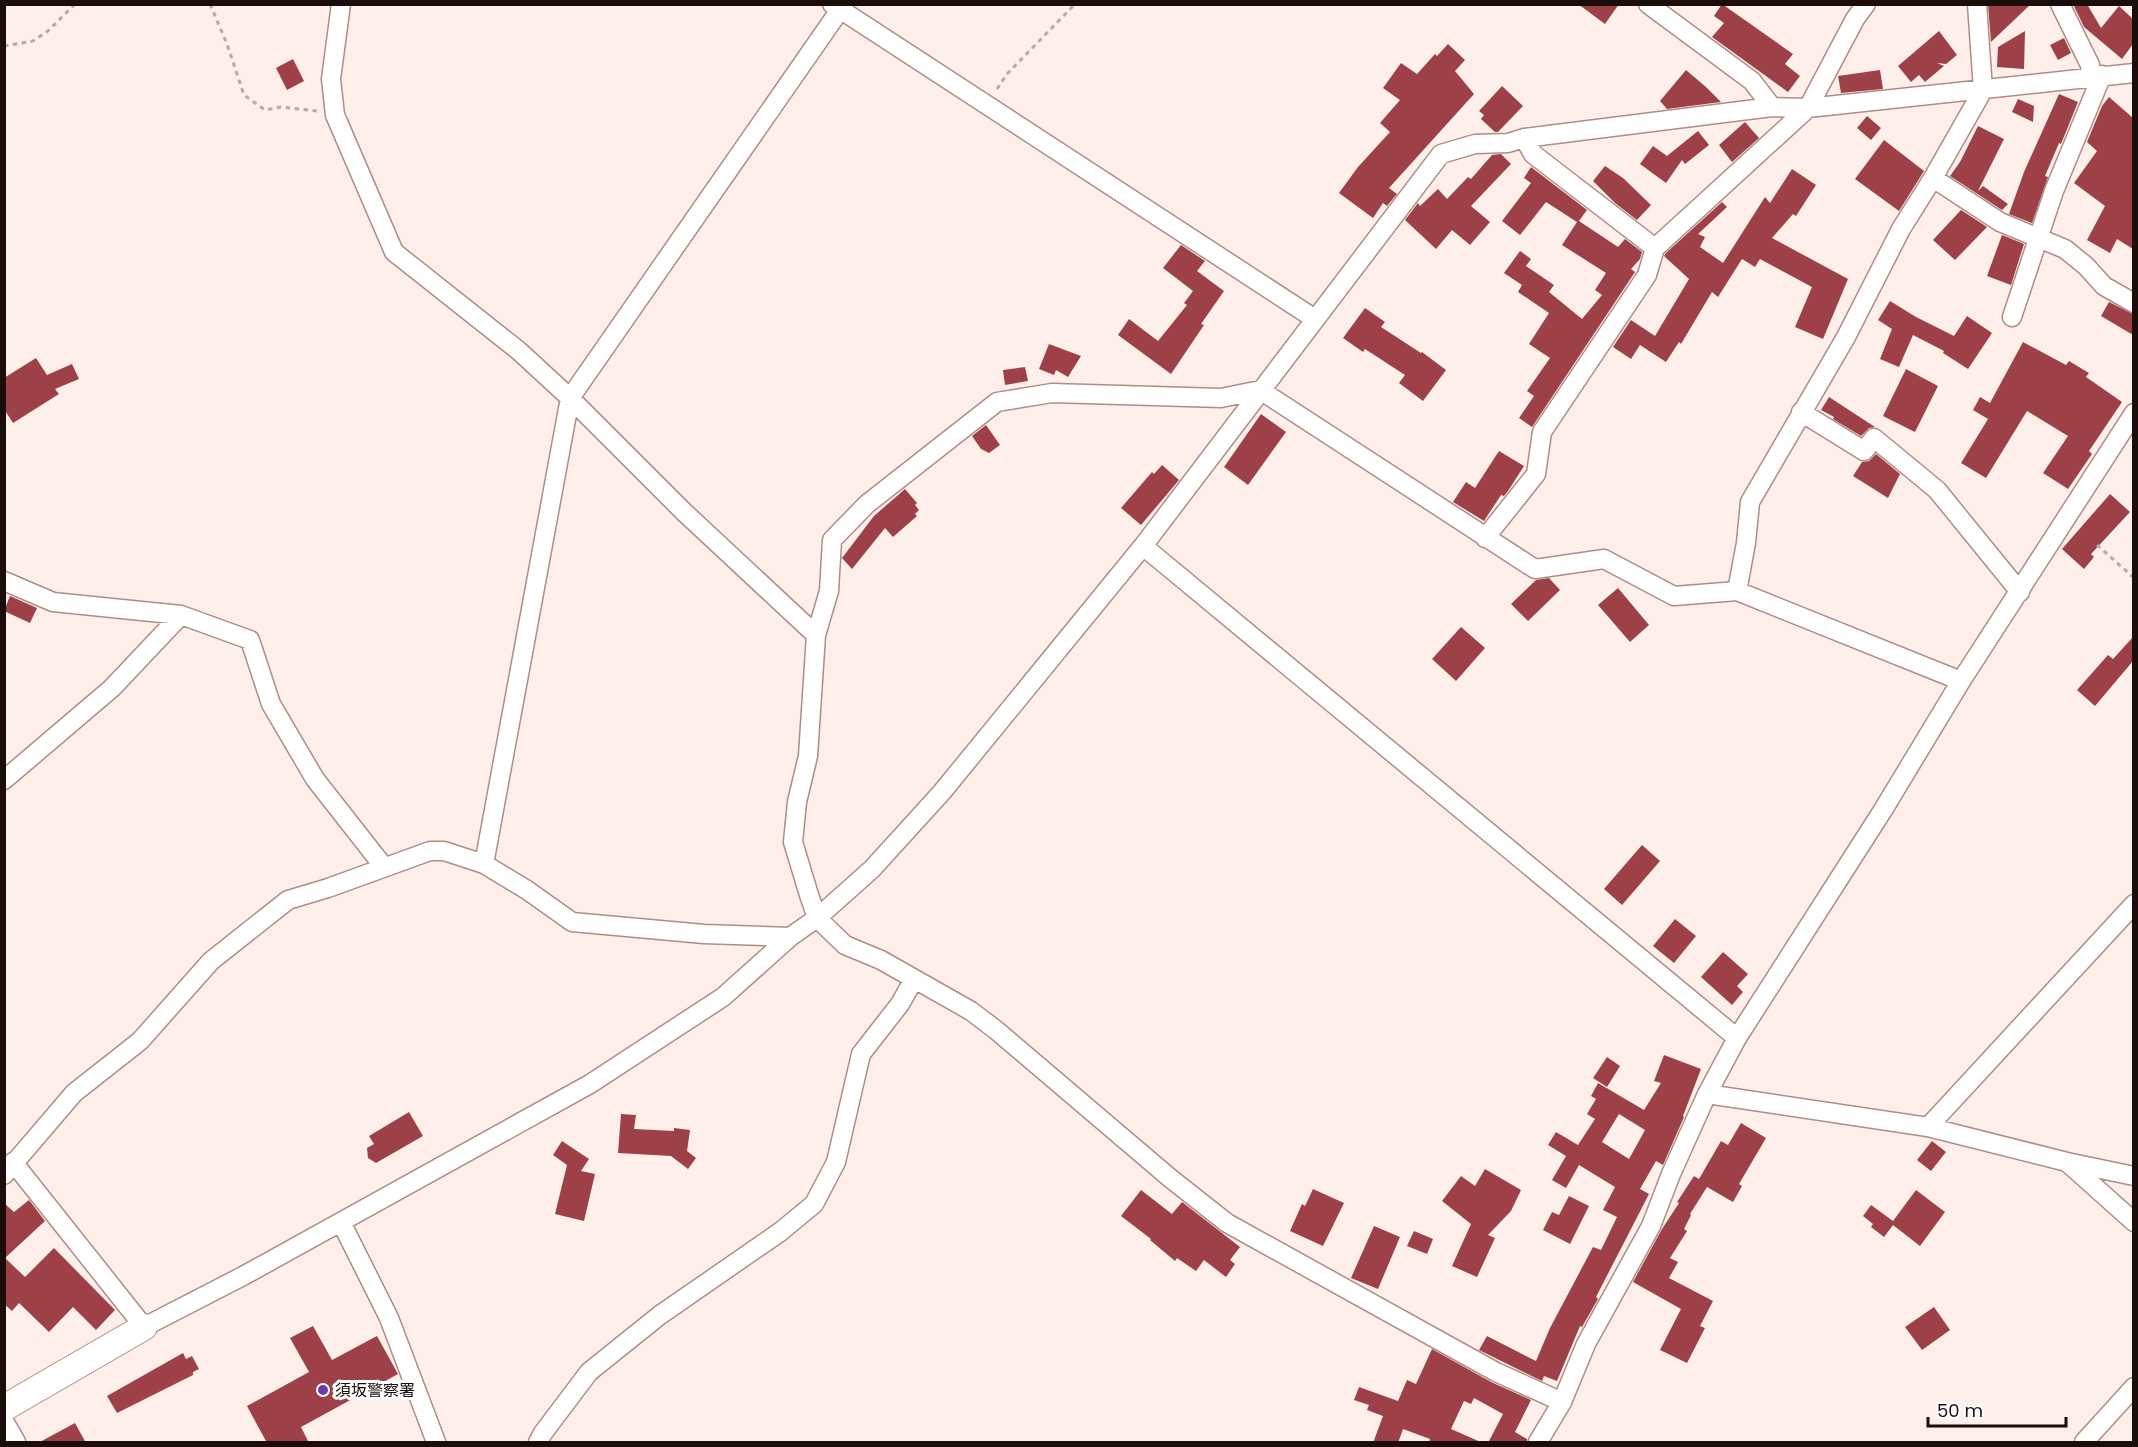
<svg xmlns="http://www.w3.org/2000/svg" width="2138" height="1447" viewBox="0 0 2138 1447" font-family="Poppins,'Noto Sans JP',sans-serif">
<rect width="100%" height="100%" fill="#feefeb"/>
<!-- building -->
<path fill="#9d4048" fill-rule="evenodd" d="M1578 4H1619L1605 24Z
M1722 4 1793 54 1785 64 1800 76 1788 92 1712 37 1724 23 1714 16Z
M1988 4H2031L1991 42Z
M2073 4H2087L2101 28 2119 6 2133 19V44L2122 59 2084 27Z
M1939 31 1957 55 1946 64 1937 63 1944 66 1925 82 1919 75 1911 82 1898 66Z
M2025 31 2024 69 1997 67 1998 47Z
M2064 38 2071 53 2058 60 2050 45Z
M1448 44 1465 60 1455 71 1474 94 1389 188 1397 194 1387 206 1383 203 1373 218 1339 193 1358 167 1390 132 1380 123 1400 100 1383 88 1401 63 1417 74 1435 54 1437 56Z
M293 59 304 81 287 90 276 68Z
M1686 70 1706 87 1721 102 1667 109 1660 101Z
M1880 70 1883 89 1841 93 1838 76Z
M1502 86 1523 106 1498 132H1495L1481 119 1484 115 1479 111Z
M2059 94 2078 102 2061 144 2059 143 2045 176 2048 177 2032 223 2009 214 2024 172Z
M2109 97 2133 118V249L2117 239 2110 253 2087 240 2105 206 2074 183 2097 151 2087 142 2102 106Z
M2018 99 2034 106 2033 122 2012 112Z
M1867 116 1881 128 1871 140 1857 128Z
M1745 122 1759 138 1732 162 1719 145Z
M1978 126 2004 139 1978 191 1983 186 2008 204 2002 210 1950 176 1960 162Z
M1698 131 1709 145 1685 164 1682 160 1666 183 1640 164 1653 146 1667 156Z
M1884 140 1924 171 1899 211 1855 179Z
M1501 154 1511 164 1471 206 1490 222 1470 245 1452 230 1436 249 1405 220 1418 203 1420 206 1438 189 1447 199 1468 177 1471 179 1492 155Z
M1605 166 1623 178 1651 205 1637 220 1615 203 1593 181Z
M1531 167 1587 210 1579 221 1618 247 1625 239 1642 252 1640 259 1631 269 1635 272 1532 427 1519 418 1534 396 1527 391 1550 358 1529 344 1549 313 1518 292 1522 285 1504 273 1520 251 1531 259 1526 266 1554 285 1549 292 1582 319 1602 295 1595 290 1606 273 1562 245 1577 222 1546 202 1520 235 1502 221 1531 183 1524 178Z
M1792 169 1816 185 1796 216 1793 214 1772 238 1848 279 1823 339 1795 327 1812 287 1760 259 1755 267 1742 259 1718 297 1712 292 1681 344 1679 342 1666 362 1640 345 1631 359 1613 347 1631 320 1655 336 1689 279 1664 256 1666 253 1722 202 1727 207 1698 234 1705 237 1700 247 1723 263 1765 197 1770 203Z
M1961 210 1987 227 1955 260 1933 240Z
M2002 235 2024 244 2011 285 1987 276Z
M1181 245 1205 261 1197 271 1224 291 1201 324 1204 325 1171 374 1118 335 1129 319 1158 341 1187 305 1184 303 1193 291 1163 268Z
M1890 301 1916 317 1954 336 1967 316 1992 333 1968 369 1943 353 1944 351 1913 335 1899 367 1880 359 1892 329 1878 320Z
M2109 302 2133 314V335L2101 316Z
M1365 308 1385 322 1381 327 1421 353 1422 352 1446 370 1423 401 1399 383 1405 375 1365 349 1363 352 1343 338Z
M2023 342 2066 365 2069 361 2089 373 2086 377 2122 402 2089 451 2092 454 2068 489 2043 473 2068 436 2027 411 1986 478 1961 463 1988 419 1973 410 1980 397 1990 403Z
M1049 344 1081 356 1068 377 1056 370 1054 375 1039 369Z
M36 358 47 375 72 364 79 379 55 389 59 394 13 423 4 409V378Z
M1025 367 1028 381 1005 385 1003 370Z
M1906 369 1938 386 1915 432 1883 416Z
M1829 397 1875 427 1869 428 1861 436 1833 419 1834 417 1821 410Z
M1261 414 1286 432 1248 485 1224 467Z
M986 425 1000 445 989 453 981 449 972 436Z
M1499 451 1524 466 1508 491 1504 496 1501 495 1484 521 1453 502 1466 482 1475 488Z
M1876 454 1900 474 1888 498 1853 476 1862 462 1869 461Z
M1162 465 1179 480 1141 525 1121 508 1152 472 1154 474Z
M905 489 917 503 915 505 919 510 915 514 917 516 893 537 885 528 852 569 842 558 874 516Z
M2110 494 2130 512 2091 554 2094 557 2084 569 2062 549Z
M1549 578 1560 590 1528 621 1511 604 1536 580Z
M1618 588 1649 625 1630 642 1598 605Z
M10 596 37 608 30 623 4 611Z
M1461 627 1485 648 1456 681 1432 659Z
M2133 637V661L2095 706 2077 690 2108 655 2113 659Z
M1642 845 1660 861 1622 905 1604 889Z
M1675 919 1696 936 1674 963 1653 946Z
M1723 952 1748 974 1737 986 1743 992 1732 1005 1701 977Z
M1664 1055 1701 1069 1683 1116 1684 1117 1663 1165 1656 1161 1640 1189 1649 1194 1596 1297 1598 1299 1582 1327 1580 1326 1557 1381 1544 1376 1542 1381 1479 1350 1487 1336 1536 1361 1550 1328 1593 1247 1601 1250 1617 1217 1603 1210 1615 1187 1579 1165 1566 1188 1552 1180 1566 1156 1548 1145 1556 1132 1578 1145 1595 1119 1587 1114 1596 1099 1591 1096 1598 1083 1644 1110 1661 1083 1654 1081ZM1619 1114 1645 1130 1629 1159 1602 1142Z
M1607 1057 1620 1066 1607 1087 1593 1078Z
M409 1112 423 1136 376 1163 368 1158 367 1148 374 1144 369 1136Z
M621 1114 636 1115 634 1129 674 1131V1128L690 1130 687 1151 696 1158 688 1169 671 1156 618 1153Z
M1741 1123 1766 1138 1739 1184 1742 1186 1733 1202 1707 1187 1690 1214 1691 1215 1684 1229 1687 1231 1670 1258 1678 1262 1669 1278 1713 1301 1700 1326 1705 1328 1687 1363 1660 1350 1681 1309 1633 1282 1662 1229 1679 1203 1677 1202 1694 1176 1699 1179 1721 1141 1728 1145Z
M562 1141 589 1159 581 1171 595 1174 584 1221 555 1214 567 1165 553 1155Z
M1932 1141 1946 1152 1931 1171 1917 1160Z
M1485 1169 1521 1190 1511 1211 1488 1235 1495 1238 1477 1277 1452 1266 1471 1224 1442 1201 1461 1176 1475 1186Z
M1313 1189 1344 1203 1323 1246 1290 1231 1302 1204 1305 1206Z
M1141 1190 1172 1214 1182 1202 1240 1247 1230 1260 1235 1264 1226 1277 1204 1260 1196 1271 1177 1258 1175 1261 1150 1240 1151 1239 1121 1216Z
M1916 1190 1945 1212 1920 1246 1893 1225 1884 1237 1871 1227 1873 1224 1863 1216 1871 1205 1893 1221Z
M1569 1196 1589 1206 1570 1244 1543 1230 1552 1212 1559 1215Z
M29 1200 45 1221 5 1258 25 1277 54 1248 115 1310 96 1330 73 1307 49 1332 19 1303 12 1311 4 1304V1203L14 1212Z
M1374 1226 1400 1237 1378 1289 1351 1278Z
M1414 1231 1433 1239 1427 1254 1407 1246Z
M1934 1307 1950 1330 1922 1350 1905 1327Z
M313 1326 332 1360 377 1336 398 1374 301 1427 309 1443H267L247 1406 309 1372 290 1338Z
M1432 1349 1491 1382 1531 1400 1515 1432 1527 1439V1443H1488L1503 1414 1474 1398 1471 1404 1464 1401 1451 1429 1483 1443H1429L1430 1439 1403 1429 1398 1443H1373L1383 1416 1367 1410 1369 1405 1354 1400 1359 1387 1398 1401 1407 1380 1416 1384Z
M183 1353 186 1359 192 1356 199 1369 193 1372V1375L117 1413 107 1396Z
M75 1423 86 1443H38Z"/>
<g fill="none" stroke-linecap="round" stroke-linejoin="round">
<!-- street casing -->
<g stroke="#af8d83" stroke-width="21">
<path id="street" d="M341 4 331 79 335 115 394 252 519 351 570 398 684 512 816 635
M832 4 1315 319
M1648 4 1752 81 1772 107
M2060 4 2090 65 2091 76
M1524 138 1533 154 1655 248
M1933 178 2000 222 2065 249 2086 266 2104 286 2134 303
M2012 317 2054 191 2102 75
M1801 412 1864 451 1874 438 1937 490 2020 592
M1485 538 1536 474 1542 432 1647 275 1655 248 1808 108 1855 19 1866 4
M1143 546 1737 1038
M4 581 53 602 181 615 250 640 271 704 315 779 384 867
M1737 591 1746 543 1750 502 1846 337 1901 229 1933 178 1983 90 1977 4
M4 780 112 688 181 615
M484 864 570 398 844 4
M1707 1094 1928 1127 2067 1162 2134 1176
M1928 1127 2134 904
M13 1162 144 1327 243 1276 590 1084 723 997 790 937 817 918 872 869 942 792 1143 546 1441 154 1475 144 1508 143 1524 138 1772 107 1808 108 2134 73
M2068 1163 2134 1222
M4 1175 74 1093 140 1041 211 961 288 900 328 888 430 851H444L484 864 527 890 572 922 704 934 790 937
M341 1222 389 1318 436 1442
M1562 1402 1496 1372 1227 1223 1170 1178 996 1030 971 1011 881 960 845 945 817 918 809 895 793 842 797 802 808 756 816 635 829 591 832 540 867 504 997 402 1052 393 1221 398 1260 390 1535 569 1604 559 1674 596 1737 591 1961 681
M4 1421 16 1442
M538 1442 543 1433 589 1372 660 1315 780 1232 814 1204 836 1162 861 1054 900 1004 914 979
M1538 1442 1562 1402 1586 1344 1651 1226 1671 1174 1707 1094 1737 1038 1883 810 1961 681 2134 413
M2084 1442 2134 1387"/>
</g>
<!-- secondary casing -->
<g stroke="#af8d83" stroke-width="28">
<path id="secondary" d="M4 1408 144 1327"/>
</g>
<!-- path -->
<path stroke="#b8a9a6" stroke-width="3" stroke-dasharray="4.5 4.5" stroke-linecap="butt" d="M210 4 227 44 244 95 265 110 281 107 317 111
M4 46 33 41 48 31 75 4
M997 89 1007 74 1075 4
M2097 545 2134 578"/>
<!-- street -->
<use href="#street" stroke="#fff" stroke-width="18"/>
<!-- secondary -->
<use href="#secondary" stroke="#fff" stroke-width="26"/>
</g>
<!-- markers -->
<circle fill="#6f35ab" stroke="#fff" stroke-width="2" cx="323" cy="1390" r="6"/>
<g text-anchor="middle" stroke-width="6" stroke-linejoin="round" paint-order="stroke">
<!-- poi labels -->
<g font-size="16" fill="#1a0d0a" stroke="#fff" text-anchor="start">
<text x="335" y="1396">須坂警察署</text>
</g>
</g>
<!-- border -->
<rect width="2138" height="1447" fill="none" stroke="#1a0d0a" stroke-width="12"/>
<!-- scale -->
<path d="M1928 1417v9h138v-9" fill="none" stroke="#1a0d0a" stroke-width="3"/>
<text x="1937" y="1417" font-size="18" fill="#1a0d0a" stroke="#ffffff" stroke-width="4.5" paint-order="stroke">50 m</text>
</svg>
